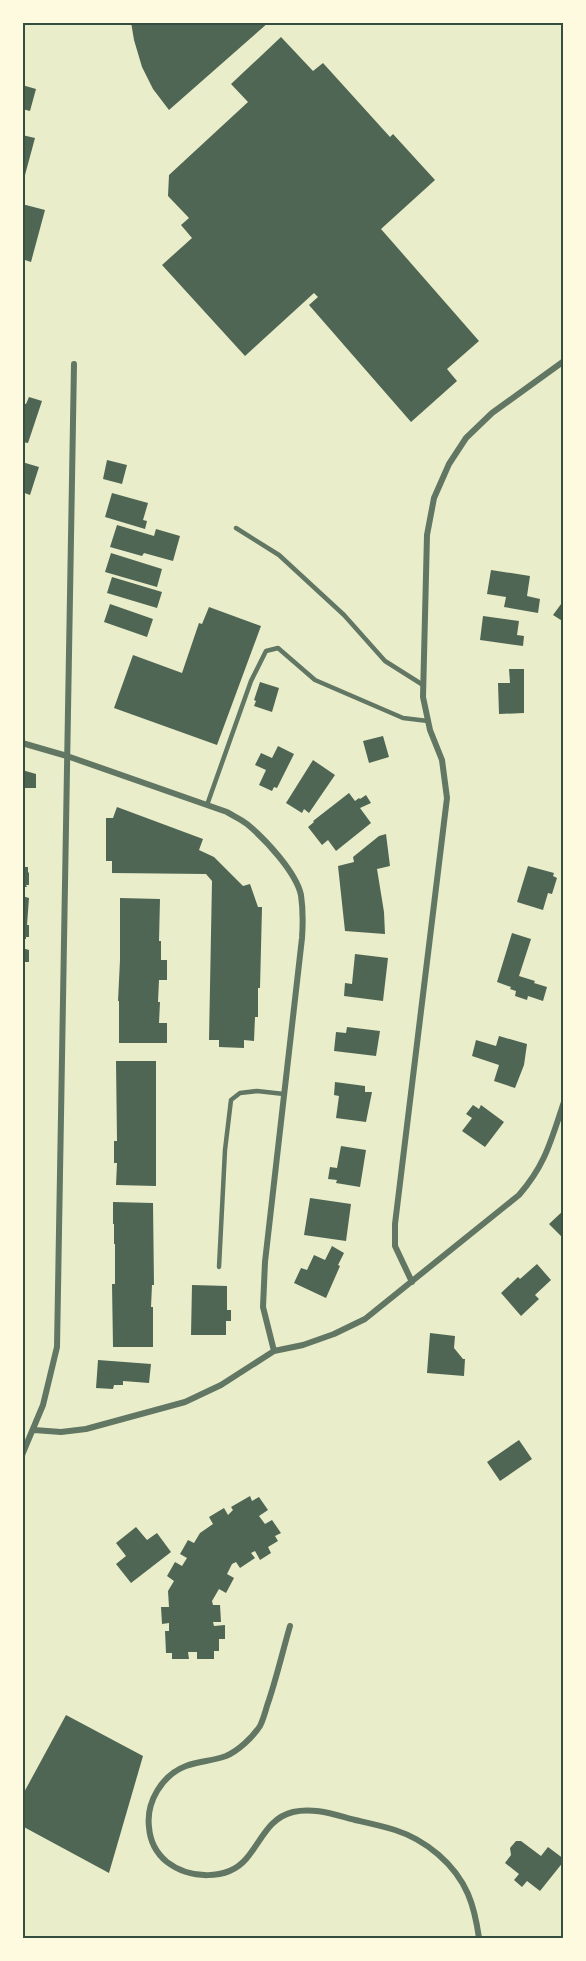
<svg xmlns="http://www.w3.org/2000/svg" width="586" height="1961" viewBox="0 0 586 1961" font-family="Poppins,sans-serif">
<rect width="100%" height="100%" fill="#e9edc9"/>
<!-- building -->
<path fill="#4f6655" d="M131 22H269L169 110 153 89 142 67 134 40Z
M281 37 313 71 323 63 390 137 393 134 435 180 381 229 479 341 447 369 457 381 411 422 309 305 318 297 314 293 245 356 162 265 192 238 181 225 189 218 168 196 169 175 248 102 231 84Z
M22 85 36 89 30 111 22 109Z
M22 135 35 138 25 175 22 174Z
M22 204 45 210 31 262 22 259Z
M29 397 42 401 28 443 22 442V403L26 404Z
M107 460 127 465 122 484 103 479Z
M22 462 39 467 30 495 22 492Z
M112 493 148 503 143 520 147 521 145 529 105 517Z
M117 525 154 536 156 529 180 536 173 561 144 553 142 556 110 547Z
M111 553 162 569 157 587 105 572Z
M491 570 530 576 527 596 540 599 538 613 504 607 506 597 487 594Z
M112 577 162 592 157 608 107 593Z
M564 600V622L553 615Z
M110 604 153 619 147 637 104 622Z
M209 607 261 626 217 745 114 708 133 655 182 673 199 623 202 624Z
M483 616 519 621 517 635 524 636 523 646 480 640Z
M509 669H524V713L499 714 498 683H510Z
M260 682 279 688 272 712 254 706 256 701 254 700Z
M383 736 389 757 369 763 363 741Z
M278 746 294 754 277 788 274 787 272 791 259 785 266 770 255 765 261 753 272 758Z
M313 760 335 775 309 813 304 809 302 813 286 803Z
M22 770 36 774V788H22Z
M349 793 355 801 359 798 360 799 366 795 371 803 360 808 371 823 336 851 328 840 322 845 308 827 314 822 313 821Z
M117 807 203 839 199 850 214 857 243 886 250 884 258 907H262L260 988H258V1017H255L254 1041 244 1040V1048L219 1047V1040H209L212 881 206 874 112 873V861H106V818H113Z
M386 834 390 866 377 869 384 912 385 934 345 931 338 866 354 862 353 857 379 836Z
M528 866 554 873 553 876 557 878 552 894 548 893 543 910 517 902Z
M22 867H28V873L29 872V885H26L27 887H22Z
M22 896 29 898 27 925H29V937H26V939H22Z
M120 898 160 899 159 941H161V960H167V980H159L158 1002H160L159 1023H167V1043H119V1001H118L120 960Z
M512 933 531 939 519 976 535 981 534 983 547 987 543 1001 528 996 527 1000 515 996 516 991 510 989 511 987 497 982Z
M22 948 29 950V962H25V969H22Z
M355 954 388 958 383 1001 344 996 345 983 352 984Z
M22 998H25L24 1015H22Z
M347 1027 380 1031 376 1056 334 1051 336 1032 346 1033Z
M499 1036 527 1044 524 1065 515 1088 494 1081 499 1065 472 1056 476 1040 496 1046Z
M116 1061H156V1186L116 1185 117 1163H114V1141H117Z
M335 1082 365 1086V1092H372L366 1122 336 1118 339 1096 334 1095Z
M473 1105 479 1109 481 1105 504 1122 485 1147 462 1131 472 1118 466 1114Z
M341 1146 366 1150 360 1187 336 1183 337 1180 328 1179 330 1167 337 1168Z
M310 1198 351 1204 346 1241 304 1235Z
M113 1202 153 1203 154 1285H152L151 1307H153V1347H113L112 1284H115V1244H114V1224H113Z
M564 1210V1239L549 1224Z
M332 1246 344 1253 338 1265 340 1266 326 1298 294 1283 301 1268 307 1270 314 1255 325 1260Z
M537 1264 551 1280 535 1295 539 1299 521 1316 501 1293 518 1277 520 1279Z
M192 1285 227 1286V1310H231V1321H226V1335H191Z
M430 1333 455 1336 454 1348 463 1359H465L464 1376 427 1373Z
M98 1360 151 1364 149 1383 123 1381V1385H114L113 1389 96 1388Z
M519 1440 532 1459 500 1481 487 1462Z
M250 1496 252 1501 259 1497 268 1510 259 1516 265 1524 272 1520 281 1533 275 1536 278 1541 268 1547 271 1553 260 1560 255 1551 251 1553 255 1558 240 1568 236 1562 232 1564 227 1574 234 1578 226 1593 219 1589 212 1601 213 1605H220L221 1622H213L214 1626 225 1625V1639H219V1651H214V1659H197V1652H188L189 1659H172V1653H166L165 1631H169V1623L162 1624 161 1607H169L168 1591 174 1581 167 1576 175 1562 182 1566 187 1558 180 1554 188 1540 194 1543 200 1533 213 1524 209 1517 224 1508 228 1515 233 1510 231 1507Z
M136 1527 147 1540 157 1533 171 1552 131 1583 116 1564 126 1556 116 1543Z
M66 1715 143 1756 109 1873 22 1826V1796Z
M516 1841H521L541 1856 548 1847 564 1859V1861L540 1891 527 1881 522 1887 514 1880 519 1874 505 1863 511 1855 510 1848Z"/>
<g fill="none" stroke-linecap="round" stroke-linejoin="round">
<!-- service -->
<path stroke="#617663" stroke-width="4.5" d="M236 528 279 555 344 615 385 661 423 685
M207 805 251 681 266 651 278 648 315 680 403 718 428 721
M219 1267 225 1150 231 1100 240 1093 257 1091 284 1094"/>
<!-- minor -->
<path stroke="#617663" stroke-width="6" d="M22 743 67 756 227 812C233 816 241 819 247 824 265 839 296 872 301 895 303 909 303 924 302 938L265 1262 263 1307 274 1351
M412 1282 395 1246V1224L447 798 442 760 430 730 423 697 427 535 434 498 449 464 466 438 492 413 564 361
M34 1430 61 1432 86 1429 185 1402 221 1385 274 1351 303 1345 334 1334 365 1319 519 1195C546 1164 551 1140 564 1102
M22 1455 43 1405 57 1347 74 364
M290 1626C283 1650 277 1676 269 1700 266 1708 264 1718 260 1726 253 1737 238 1751 226 1756 213 1761 199 1761 186 1766 162 1775 146 1802 149 1827 150 1841 156 1853 167 1862 189 1879 227 1881 246 1859 261 1842 268 1818 293 1812 314 1807 335 1815 355 1820 368 1823 382 1826 395 1830 426 1840 455 1864 468 1894 474 1908 477 1924 479 1938"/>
</g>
<!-- border -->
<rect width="586" height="1961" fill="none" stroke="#fefae0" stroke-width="48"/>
<rect x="24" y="24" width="538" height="1913" fill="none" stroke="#344e41" stroke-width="2"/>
</svg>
